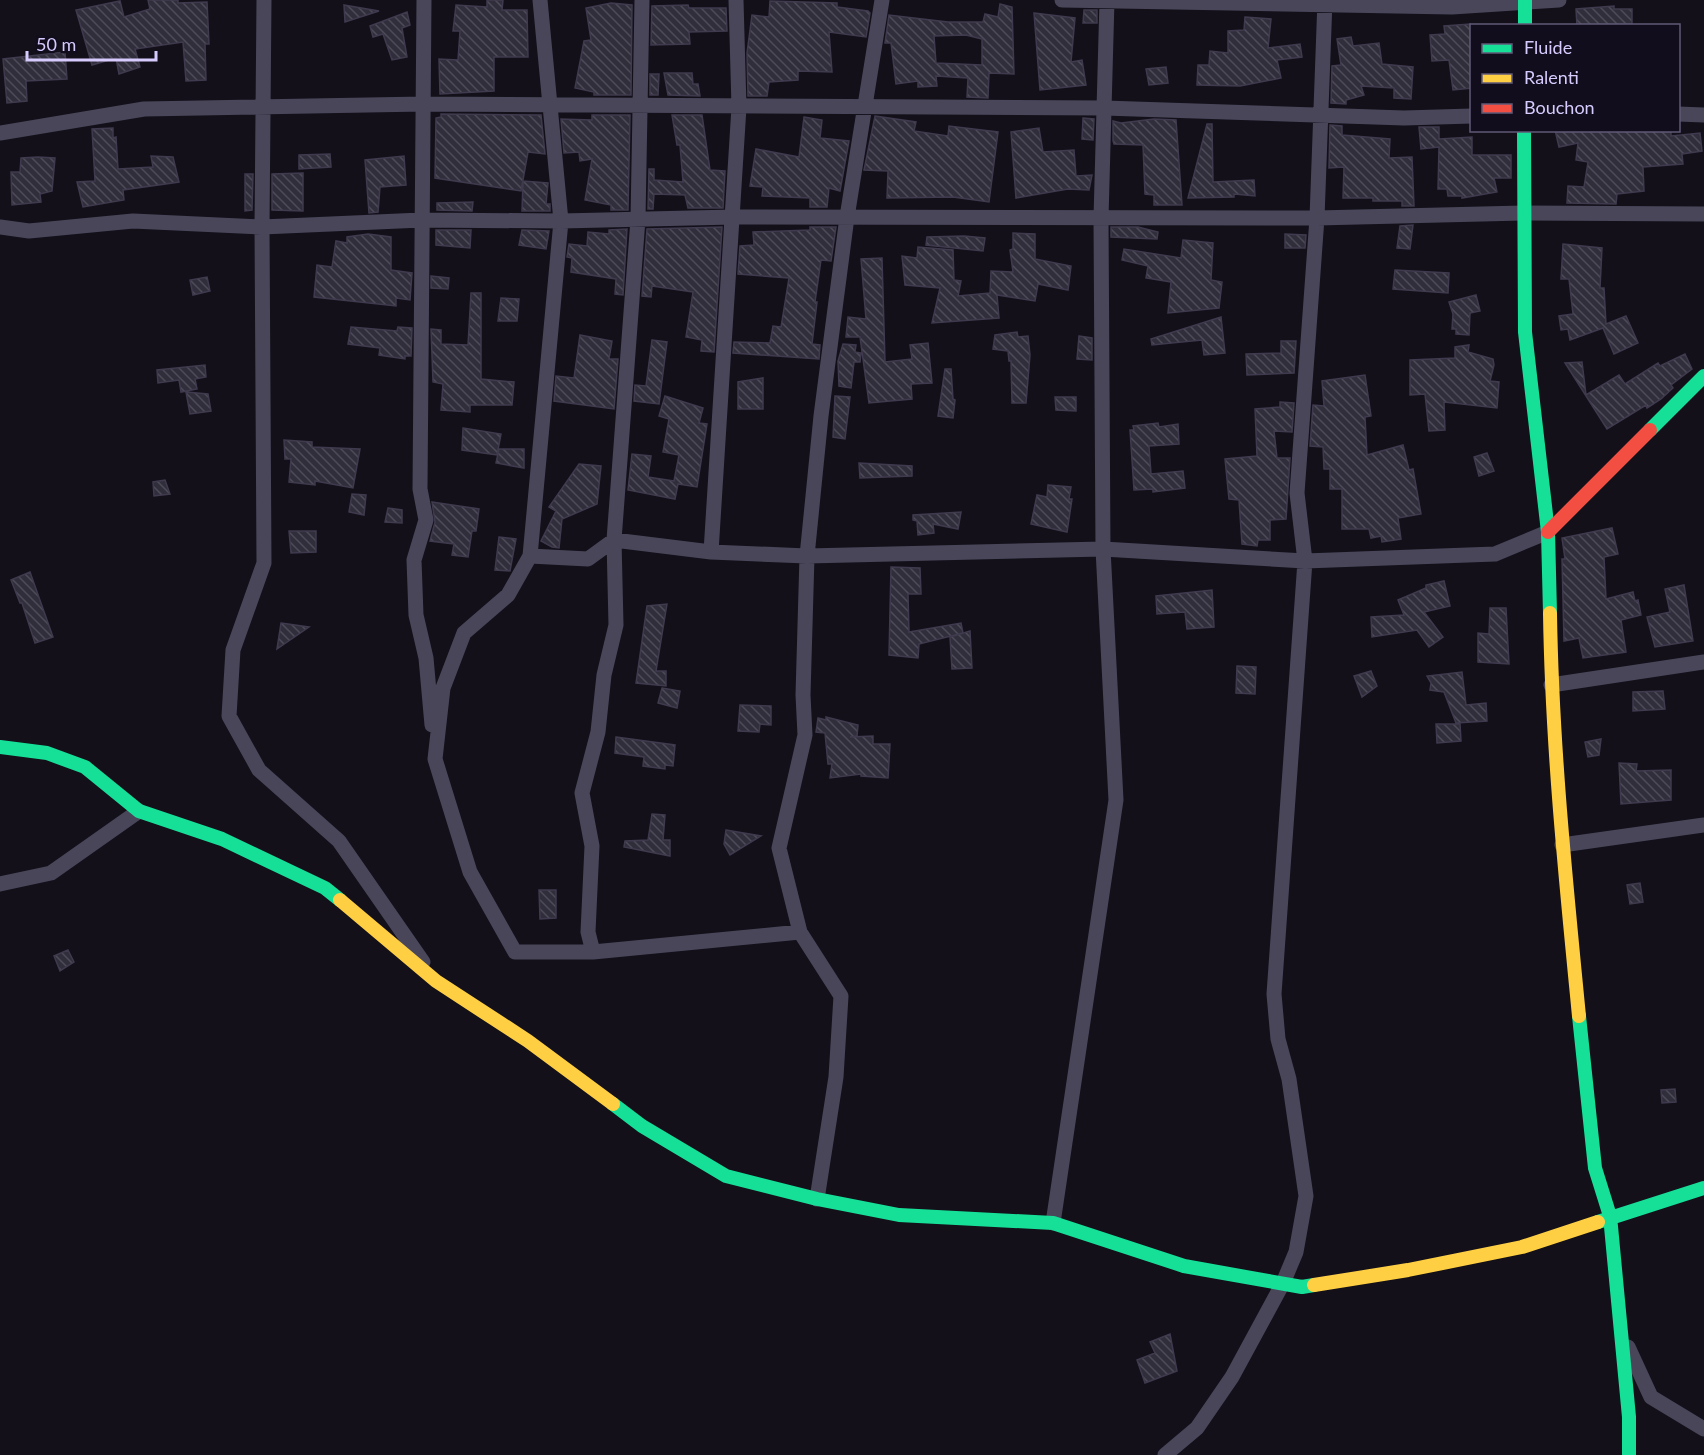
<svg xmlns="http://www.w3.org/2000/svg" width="1704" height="1455" viewBox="0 0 1704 1455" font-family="Lato,sans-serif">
<defs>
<pattern id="building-back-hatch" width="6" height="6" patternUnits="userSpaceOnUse" patternTransform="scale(1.5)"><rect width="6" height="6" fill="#312e3c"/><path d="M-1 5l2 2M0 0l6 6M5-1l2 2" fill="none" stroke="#4e4b59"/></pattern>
</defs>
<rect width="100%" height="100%" fill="#13101a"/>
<!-- building -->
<path fill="url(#building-back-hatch)" stroke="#403a4e" stroke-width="1.5" fill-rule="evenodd" d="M148 0H178V3L207 2 209 44H205L206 80 186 81 183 42 135 49 140 67 119 74 116 58 92 65 76 10 120 1 124 17 150 9Z
M487 0H503L502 10H527L528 57H494V91L440 94 439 59 458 60 460 31H453L456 5 487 7Z
M770 1 837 3V7L868 11 870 13 866 37 829 32 832 72 798 71V80L769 82 767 96H748L747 53 752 15 769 17Z
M611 3 632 5 631 95H594V92L575 88 584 41 591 40 586 8Z
M1000 4 1012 7 1014 74 989 73 988 98 967 97 968 78 936 76 937 86 918 87V81L896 84 891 43H885L889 15 948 22H983L985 14 998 17ZM966 35 982 39V65L936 63 934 36Z
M344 5 379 11 345 22Z
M688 5 689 8H726L727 31 689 32 690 44 651 45 652 6Z
M1614 6V9H1632V24L1577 26 1576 9Z
M1084 10H1097V23H1083Z
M407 12 410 25 402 28 407 57 392 60 383 34 373 37 370 26Z
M1034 13 1075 18 1071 62 1082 60 1086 85 1040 90Z
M1245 17 1271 19 1268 48 1300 44 1302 57 1277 60 1281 78 1240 86 1197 85 1198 65H1209L1210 51 1228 53V31L1244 30Z
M1470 24 1472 88 1453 90 1449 60 1432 61 1430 35 1445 34 1444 26Z
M1351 37 1353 46 1379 43 1382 64 1413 67 1411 99 1394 98V88L1361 86 1364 95 1346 100V104L1331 103 1332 66 1341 65 1337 39Z
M65 52 67 79 26 81 27 101 7 103 3 59Z
M1166 67 1168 83 1149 85 1146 69Z
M664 73H692L693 84H698L700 96 668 95Z
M650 74H659L658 95H650Z
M441 114 541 115 545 154 528 152 521 191 435 178 436 118 441 117Z
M592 115H630L628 210H611V205L585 200 592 159 580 161 579 152 564 153 561 119 592 120Z
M672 115H702L710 170 725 171 723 208H688L685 195 654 194 653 209H648L649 169H654V180L683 182 680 145H677Z
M875 116 916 122 914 131 948 136 949 126 998 132 989 202 953 197 887 198 888 171 864 170Z
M804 117 822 120 820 138 849 141 840 191 829 188 827 207H810V198L762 196 763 187 750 186 756 149 799 157Z
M1083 118 1094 119 1093 140 1082 139Z
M1154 119 1176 120 1182 205H1154V195L1145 194 1143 145 1114 144 1113 141V121L1121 123Z
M1207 124H1212L1213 182 1254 180 1255 196 1234 194V197L1188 198Z
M1330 125 1342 126V135L1390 139 1389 158 1412 157 1414 206H1402V201H1373V198H1343L1344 167 1329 168Z
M1419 127H1439V139L1472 137V155H1511V178H1494L1497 192 1462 198V196H1448L1447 189H1438L1439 147 1421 149Z
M113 128V138L116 137 118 169 153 167 151 156 173 157 179 182 123 190 124 200 83 207 77 182 95 181 92 129Z
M1039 128 1043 152 1074 150 1076 176 1092 175 1089 190 1068 189 1016 198 1011 132Z
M1555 130H1671V136L1700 133 1702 151 1682 154 1683 164 1643 167 1644 191 1617 194 1616 204 1567 203 1568 186 1584 187 1588 162 1576 160 1578 143 1559 147Z
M330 154 331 167 299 169V155Z
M404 156 406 185 380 187 378 212 369 213 365 160Z
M38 157 55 158 52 191 40 194 41 202 12 205 11 172H20L21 158Z
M303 173V211L272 210V174Z
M245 174H253L252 210 245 211Z
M523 181 548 183 546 204H550V211H522Z
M473 202 472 211 437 210V203Z
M1413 225 1410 249 1397 248 1400 226Z
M722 227 714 352 701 351 702 340 686 337 693 292 652 286 651 297 642 296 647 229Z
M810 227H836L831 261 821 260 815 302H817L812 344 820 345 819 359 733 353 734 342 770 343 773 326 781 327 789 278 738 274 740 246 754 245 753 232 810 230Z
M1111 227H1138L1158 232 1157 239 1111 237Z
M627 229 623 295 615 294 616 279 571 272 572 258 567 257 569 244 587 246 588 232 609 234V230Z
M436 230H471L470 248 436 245Z
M522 230 549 231 546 249 519 245Z
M1013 233 1035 234V259L1071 266 1068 290 1038 284 1035 301 997 295 999 318 932 323 940 288 905 285 902 256 917 258 918 247 953 250 954 280 961 281 958 296 990 293 991 271 1013 272 1010 250 1013 249Z
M368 234 391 237V270L412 273 410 300 396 298V306L314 297 317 265 332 267 336 241 347 243V237Z
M1285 234 1306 235 1305 248H1285Z
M964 236 985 238 983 251 926 245 927 237Z
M1183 240 1213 243 1211 280 1222 282 1219 308 1168 313 1171 282 1146 278 1148 266 1122 260 1124 249 1181 258Z
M1563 244 1602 248 1600 288H1604L1606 324 1626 316 1638 343 1614 354 1603 328 1570 340 1568 329 1561 330 1559 316 1573 314 1569 279H1561Z
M882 258 885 362 912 359 910 345 928 343 932 383 911 384 912 399 869 403 860 337H846L848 317 866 319 861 259Z
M1395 270 1449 273 1448 293 1393 289Z
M431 276 449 278 448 289 431 288Z
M207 277 210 291 193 295 190 280Z
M471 293H481V379L514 382 512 405H470V412L441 410 443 384 433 382 431 329 441 330V344L468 345Z
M1476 295 1480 311 1470 313 1469 335 1456 334V329H1452L1453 314 1449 302Z
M501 298 519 299 517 321H498Z
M1221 317 1225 353 1204 355 1202 340 1152 345 1151 339Z
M351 327 397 331 398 327 412 328 411 356H405V359L379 355 380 348 348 344Z
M1017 332 1018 337 1028 336 1030 355 1026 403H1012L1011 361H1009L1008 351 993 349 995 335Z
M580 335 612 341 609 359H618L614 409 554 401 556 376 574 378Z
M1079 336 1092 338V360L1077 359Z
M652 340 667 342 659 404 634 401 635 385 646 386Z
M1281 341H1296L1294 373 1247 375 1246 354 1281 353Z
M843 344 856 345 855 352 861 353 860 362H854L851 388 839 386 838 361Z
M1469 345 1468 352 1493 359 1494 365 1490 381 1499 382 1497 408 1444 402 1445 430 1429 431 1425 394 1410 395V360L1455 358V347Z
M1685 354 1692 369 1671 385 1673 388 1661 399 1647 408 1646 405 1607 429 1565 363 1582 362 1586 395 1619 375 1625 384 1658 363 1660 366Z
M205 365 206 377 195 379 197 389 181 392 179 380 158 383 157 370Z
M945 369H951L953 399 955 400 953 418 938 416Z
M1365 375 1371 416 1365 417 1367 455 1403 445 1409 470 1413 469 1421 514 1398 518 1401 539 1382 542 1381 536 1371 538 1369 529H1342V489H1330V469H1324L1323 447 1310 446 1313 405 1324 406 1322 381Z
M763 378V409H738V382Z
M186 392 208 394 211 411 190 414Z
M665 396 703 408 699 423 707 424 697 487 678 484 675 499 628 490 632 454 651 456 648 477 674 481 679 455 663 452 669 419 659 416Z
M835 396 850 397 845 439 833 437Z
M1055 397H1076V411L1056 410Z
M1280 402 1294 403 1292 432 1274 431 1277 458H1290L1286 519 1270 520V540H1258L1257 546 1242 544 1239 500 1229 499 1225 459 1257 456 1255 409 1280 407Z
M1158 423 1159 427 1178 424 1179 444 1149 446 1151 474 1183 471 1185 488 1153 492V489L1134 490 1130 430H1134L1133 426Z
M463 428 501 434 497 455 462 450Z
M284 440 312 442V447L360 449 353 488 315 481V485L289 482 291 459H285Z
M499 449H524V468L496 463Z
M1487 453 1494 471 1479 476 1474 457Z
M859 463 912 466V476L860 478Z
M579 464 601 466 597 504 562 519 559 548 552 547 541 541 556 511 549 507Z
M165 480 170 494 154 496 153 482Z
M1048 485 1071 487 1069 499H1072L1067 532 1031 524 1037 495 1047 497Z
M352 494 366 495 364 515 349 512Z
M432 502 479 509 476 531H472L468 557 452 555 454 544 430 541 435 522Z
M388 508 402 510V523L385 522Z
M961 512 958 529 933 524 934 533 918 535 917 521 913 520V515Z
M1612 528 1618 554 1604 557 1606 599 1633 592 1635 601 1638 600 1641 615 1621 620 1626 652 1583 658 1579 638 1564 641 1562 559H1565L1562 538Z
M289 531H316V552L291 553Z
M499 537 516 539 510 571 495 570Z
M891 567 920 568 921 594H908L909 632 961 623 963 633 919 644 918 658 889 655Z
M30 572 53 637 35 643 22 603H20L11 580Z
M1444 581 1450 606 1424 612 1443 637 1429 647 1417 630 1372 637 1371 617 1404 615 1398 600 1426 588V585Z
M1684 585 1693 641 1655 647 1647 617 1670 612 1665 589Z
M1212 590 1214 627 1187 629 1185 612 1157 614 1156 596Z
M667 604 656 671H666V686L636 683 647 606Z
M1490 608H1506L1509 664 1478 662V633L1489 634Z
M281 623 309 627 277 649Z
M970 631 972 668 952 669 950 637Z
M1237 666 1256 667 1255 694 1236 693Z
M1371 671 1377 686 1362 697 1354 676Z
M1462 672 1466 705 1486 703 1487 721 1456 723 1444 692 1430 690 1431 683 1427 676Z
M662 688 680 691 677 708 658 703Z
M1663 691 1665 709 1633 711V692Z
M740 705 771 706V725L760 724 759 732 738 731Z
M826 717 858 725 857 736 850 737 873 736V744H890L888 778 861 776V774L830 778 832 764H828L825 733 816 732 818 718 826 720Z
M1436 724H1460L1461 741 1437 743Z
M616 737 675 745 673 766 665 765V769L643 766 644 757 615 753Z
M1601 739 1599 755 1588 757 1585 742Z
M1619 763 1637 764 1636 771 1671 770V800L1621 804Z
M652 814 665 815 663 840H670V856L624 847 625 841 648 840Z
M726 830 761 836 730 855 724 844Z
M1640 883 1643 902 1630 904 1627 885Z
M539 890H556V918L540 919Z
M68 950 74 962 60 971 54 956Z
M1675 1089 1676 1102 1662 1103 1661 1090Z
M1170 1334 1177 1371 1145 1383 1137 1360 1155 1353 1150 1342Z"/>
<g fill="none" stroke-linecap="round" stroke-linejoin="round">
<!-- street -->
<path stroke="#49465a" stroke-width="15" d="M264 0 262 227 264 563 233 650 229 716 259 770 339 841 423 962
M424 0 420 489 426 520 414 560 416 615 426 658 432 725
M540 0 561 221 530 556 508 595 464 633 443 688 435 759 470 872 515 952H593L800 932
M1062 0 1452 7 1559 0
M1678 114 1704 115
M0 133 144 109 424 104 1104 108 1404 118 1472 116
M0 227 29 231 133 221 262 227 422 220 561 221 734 217 1317 218 1523 213 1704 214
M711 552 739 107 736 0
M530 556 588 559 614 540 711 552 807 556 1103 549 1305 561 1495 554 1548 532
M1551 685 1704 662
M1562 845 1704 825
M0 884 51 873 139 811
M593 952 588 932 592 846 582 793 598 732 604 675 616 625 614 540 638 219 642 0
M817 1199 836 1077 841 996 800 932 779 848 805 735 803 695 807 556 821 416 847 217 882 0
M1053 1223 1116 800 1103 549 1101 218 1107 0
M1628 1347 1651 1397 1704 1429
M1165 1455 1197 1428 1232 1377 1283 1283 1296 1252 1306 1196 1289 1079 1278 1039 1274 994 1305 561 1297 493 1317 218 1325 0"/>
<!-- fast -->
<path stroke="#16e098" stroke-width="14" d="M1525 0V26
M1524 130 1525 332 1548 532 1550 613
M1650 430 1704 376
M0 747 47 753 85 767 139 811 222 839 325 888 340 900
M1579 1016 1595 1168 1610 1216 1629 1417V1455
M613 1104 642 1126 726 1176 817 1199 899 1215 1053 1223 1184 1266 1302 1287 1314 1285
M1598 1222 1704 1188"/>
<!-- slow -->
<path stroke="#ffcf43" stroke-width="14" d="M1550 613C1552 748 1566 882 1579 1016
M340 900 436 981 528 1041 613 1104
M1314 1285 1408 1270 1522 1247 1598 1222"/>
<!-- jam -->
<path stroke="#f24e42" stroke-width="14" d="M1548 532 1650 430"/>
</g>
<!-- legend -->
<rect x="1470" y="24" width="210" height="108" fill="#110d1d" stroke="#605977" stroke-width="1.5"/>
<rect x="1482" y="44" width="30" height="9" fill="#16e098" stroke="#605977" stroke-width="1.5"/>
<text x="1524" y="54" font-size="18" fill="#d7cbfd">Fluide</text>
<rect x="1482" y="74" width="30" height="9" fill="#ffcf43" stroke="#605977" stroke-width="1.5"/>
<text x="1524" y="84" font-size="18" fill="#d7cbfd">Ralenti</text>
<rect x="1482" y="104" width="30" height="9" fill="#f24e42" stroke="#605977" stroke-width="1.5"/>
<text x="1524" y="114" font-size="18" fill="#d7cbfd">Bouchon</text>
<!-- scale -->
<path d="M27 51v9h129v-9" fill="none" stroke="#d7cbfd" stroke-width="3"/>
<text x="36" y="51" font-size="18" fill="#d7cbfd" stroke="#110d1d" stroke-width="4.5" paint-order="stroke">50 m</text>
</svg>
